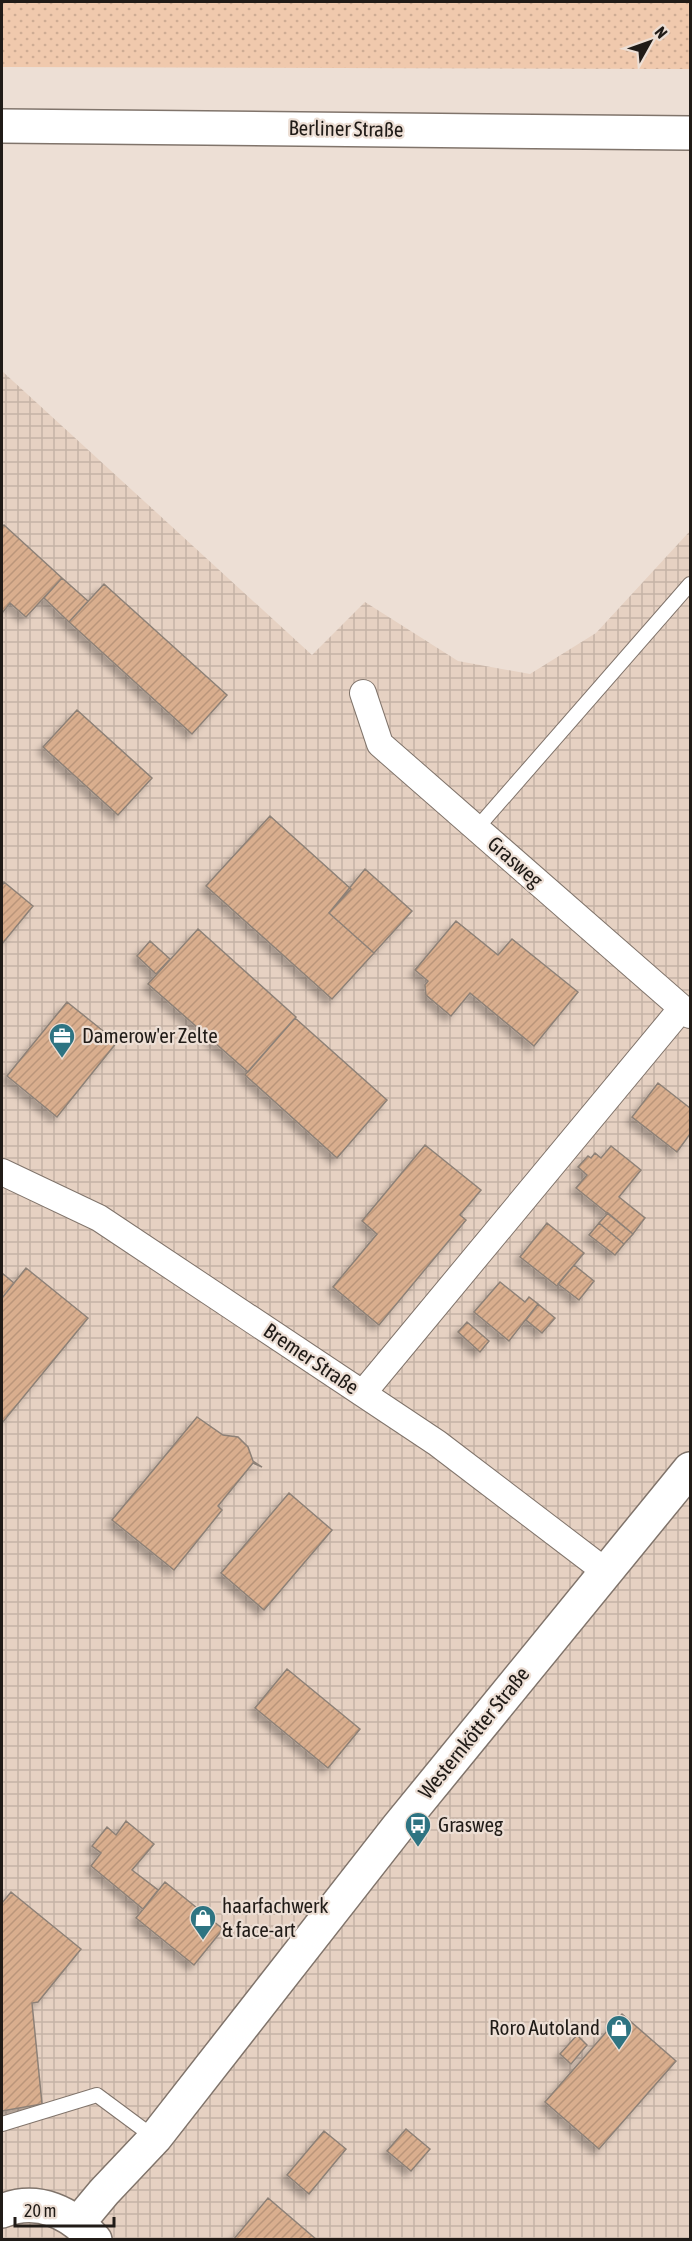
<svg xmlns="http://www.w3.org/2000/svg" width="692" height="2241" viewBox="0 0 692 2241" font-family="'Asap Condensed',sans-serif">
<defs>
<pattern id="industrial-grid" width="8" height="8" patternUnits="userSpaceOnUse" patternTransform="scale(1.5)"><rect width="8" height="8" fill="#e6d1c2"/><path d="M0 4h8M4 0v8" fill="none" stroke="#c5b3a6"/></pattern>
<pattern id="park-dots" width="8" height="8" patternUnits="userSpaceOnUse" patternTransform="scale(1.5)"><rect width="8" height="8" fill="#f0c9ad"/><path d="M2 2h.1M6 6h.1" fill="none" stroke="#ceac94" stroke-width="1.8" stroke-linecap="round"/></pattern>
<pattern id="building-hatch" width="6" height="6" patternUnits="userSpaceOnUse" patternTransform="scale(1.5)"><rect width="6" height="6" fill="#d9ae8e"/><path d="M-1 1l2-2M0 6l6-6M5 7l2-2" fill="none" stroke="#ba957a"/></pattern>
<filter id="shadow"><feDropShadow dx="-5.5" dy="5.5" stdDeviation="3" flood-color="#0004"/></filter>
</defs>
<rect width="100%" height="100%" fill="#eddfd5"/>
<!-- industrial -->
<path fill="url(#industrial-grid)" d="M2 371 312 655 365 602 458 661 530 674 596 633 690 531V2239H2Z"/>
<!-- park -->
<path fill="url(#park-dots)" d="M2 2H690V69L2 67Z"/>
<!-- building -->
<path fill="url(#building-hatch)" stroke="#8d8177" stroke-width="1.5" filter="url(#shadow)" d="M4 525 62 578 26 617 10 603 2 613V527Z
M62 578 88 601 69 622 44 598Z
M104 584 227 695 192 734 69 622Z
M77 710 152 778 118 815 43 747Z
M270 816 351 889 329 913 374 953 332 999 206 886Z
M365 869 412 911 374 953 329 913Z
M4 882 33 906 2 944V886Z
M456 921 498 955 512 939 578 992 534 1046 470 993 451 1016 426 995 425 985 428 981 415 970Z
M198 929 296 1017 248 1072 148 984Z
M150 941 170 959 156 974 137 956Z
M67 1002 117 1042 57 1117 7 1076Z
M295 1018 387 1100 337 1158 245 1075Z
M658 1083 690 1108V1134L677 1152 632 1117Z
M425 1145 481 1190 460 1215 466 1220 379 1325 333 1287 377 1234 362 1221Z
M611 1146 641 1170 619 1197 645 1218 633 1234 576 1188 587 1175 578 1167 588 1156 591 1158 595 1153 601 1158Z
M608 1213 633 1234 624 1244 599 1223Z
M547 1223 584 1253 557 1286 520 1257Z
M599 1223 624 1244 615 1255 589 1235Z
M574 1265 594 1281 579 1300 558 1284Z
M26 1268 88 1318 2 1423V1298Z
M2 1273 14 1283 2 1298Z
M500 1282 525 1302 529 1297 538 1304 509 1341 474 1312Z
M538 1304 555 1318 542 1333 526 1320Z
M467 1322 489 1341 480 1352 458 1332Z
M197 1417 223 1435 238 1437 248 1447 253 1461 262 1467 253 1463 218 1506 222 1510 174 1570 112 1520Z
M289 1493 332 1530 264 1610 221 1573Z
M287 1669 360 1729 328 1768 255 1708Z
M126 1821 154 1844 132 1870 158 1890 143 1909 91 1866 101 1853 92 1846 107 1827 116 1835Z
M165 1882 223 1929 194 1965 136 1918Z
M11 1892 81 1949 38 2002 32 2003 42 2104 2 2111V1903Z
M622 2014 676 2061 599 2149 545 2102Z
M577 2035 587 2045 571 2064 560 2054Z
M406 2129 430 2149 411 2171 387 2151Z
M324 2131 346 2149 309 2194 287 2175Z
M268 2198 317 2240H233Z"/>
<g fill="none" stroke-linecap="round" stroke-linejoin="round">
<!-- lane casing -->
<g stroke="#80746b" stroke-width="16">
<path id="lane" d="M477 828 690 584
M2 2124 97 2095 155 2138"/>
</g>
<!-- street casing -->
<g stroke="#80746b" stroke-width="28">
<path id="street" d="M363 693 380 744 690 1015
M2 1172 99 1218 437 1443 605 1571
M363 1393 682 1008"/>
</g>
<!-- secondary casing -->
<g stroke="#80746b" stroke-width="36">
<path id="secondary" d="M2 2211C38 2196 71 2213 95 2240
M79 2222 104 2192 155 2138 398 1827 690 1469"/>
</g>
<!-- primary casing -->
<g stroke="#80746b" stroke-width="36">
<path id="primary" d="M2 126 690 133"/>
</g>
<!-- lane -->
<use href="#lane" stroke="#fff" stroke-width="14"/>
<!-- street -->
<use href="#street" stroke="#fff" stroke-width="26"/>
<!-- secondary -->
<use href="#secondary" stroke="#fff" stroke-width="33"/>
<!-- primary -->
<use href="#primary" stroke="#fff" stroke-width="33"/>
</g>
<!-- icons -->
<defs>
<g id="office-pin" transform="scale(1.35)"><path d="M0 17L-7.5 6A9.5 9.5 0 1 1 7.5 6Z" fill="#2e7482" stroke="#eddfd5"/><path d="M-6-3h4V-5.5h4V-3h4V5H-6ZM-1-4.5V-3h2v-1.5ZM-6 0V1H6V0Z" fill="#fff"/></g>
<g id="bus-pin" transform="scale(1.35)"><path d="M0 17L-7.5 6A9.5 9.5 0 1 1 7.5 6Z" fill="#2e7482" stroke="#eddfd5"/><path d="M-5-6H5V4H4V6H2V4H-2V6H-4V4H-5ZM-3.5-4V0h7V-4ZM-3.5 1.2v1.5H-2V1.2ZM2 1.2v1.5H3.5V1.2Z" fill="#fff"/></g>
<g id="shop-pin" transform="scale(1.35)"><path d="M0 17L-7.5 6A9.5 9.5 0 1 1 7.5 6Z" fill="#2e7482" stroke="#eddfd5"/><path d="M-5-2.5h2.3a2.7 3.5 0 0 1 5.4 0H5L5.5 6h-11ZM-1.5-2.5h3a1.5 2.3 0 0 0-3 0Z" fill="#fff"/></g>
</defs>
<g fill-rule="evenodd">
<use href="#office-pin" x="62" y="1036"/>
<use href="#bus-pin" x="418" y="1825"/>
<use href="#shop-pin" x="203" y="1918"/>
<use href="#shop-pin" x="619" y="2028"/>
</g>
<g text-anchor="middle" stroke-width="4.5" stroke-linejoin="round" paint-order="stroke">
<!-- street labels -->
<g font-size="21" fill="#201b17" stroke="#eddfd5">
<text transform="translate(346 129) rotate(1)" y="7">Berliner Straße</text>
<text transform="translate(515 862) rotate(41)" y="7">Grasweg</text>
<text transform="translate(311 1359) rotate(34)" y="7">Bremer Straße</text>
<text transform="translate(474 1733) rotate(-51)" y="7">Westernkötter Straße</text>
</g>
<!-- poi labels -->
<g font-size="21" fill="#201b17" stroke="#eddfd5" text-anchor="start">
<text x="82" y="1043">Damerow'er Zelte</text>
<text x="438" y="1832">Grasweg</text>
<text x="222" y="1913">haarfachwerk<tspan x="222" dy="24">&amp; face-art</tspan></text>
<text x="600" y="2035" text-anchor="end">Roro Autoland</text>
</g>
</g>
<!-- border -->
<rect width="692" height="2241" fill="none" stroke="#201b17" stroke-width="6"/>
<!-- north arrow -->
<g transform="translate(650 42) rotate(50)" stroke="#eddfd5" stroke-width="4.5" paint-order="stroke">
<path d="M0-4.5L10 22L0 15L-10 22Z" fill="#201b17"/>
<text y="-9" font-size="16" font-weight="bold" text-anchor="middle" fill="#201b17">N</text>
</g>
<!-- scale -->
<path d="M15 2217v9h99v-9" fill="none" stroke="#201b17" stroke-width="3"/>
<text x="24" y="2217" font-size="18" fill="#201b17" stroke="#eddfd5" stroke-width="4.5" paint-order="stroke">20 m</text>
</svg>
